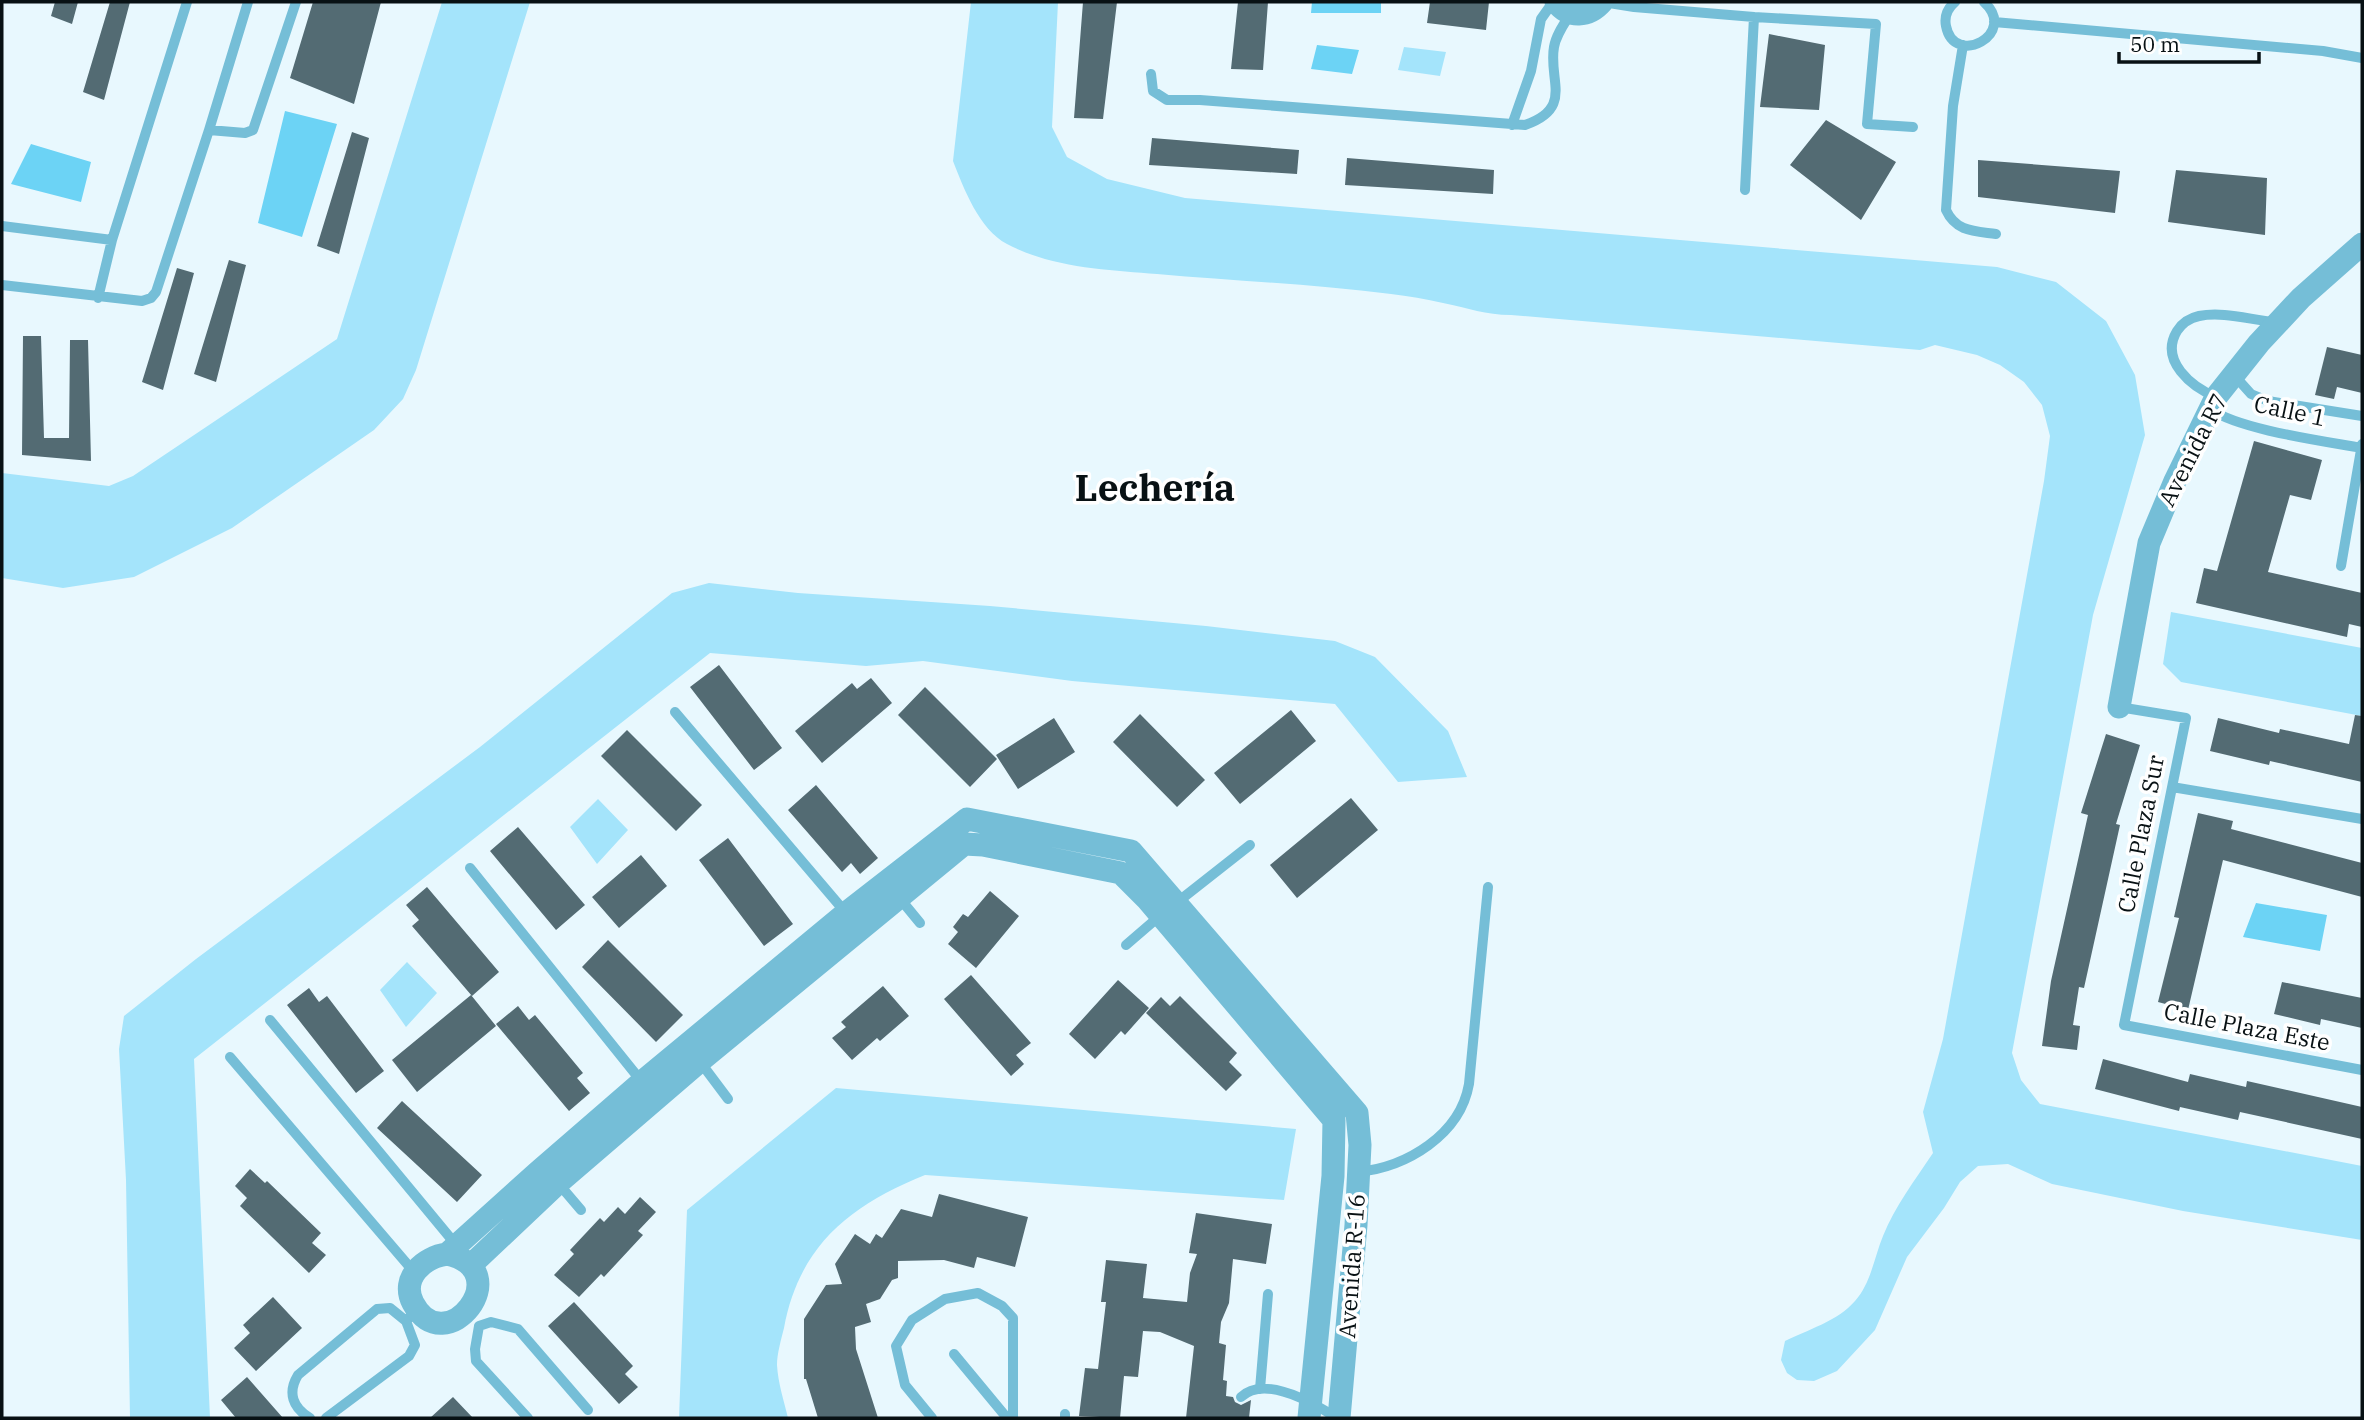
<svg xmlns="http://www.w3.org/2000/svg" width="2364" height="1420" viewBox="0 0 2364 1420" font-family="'IBM Plex Serif',serif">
<rect width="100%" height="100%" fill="#e8f8fe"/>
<!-- green -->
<path fill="#6cd3f5" d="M1312 2H1381V13H1311Z
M1317 45 1359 50 1352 74 1311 69Z
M285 111 337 124 302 237 258 223Z
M31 144 91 162 81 202 11 184Z
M2256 903 2327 915 2320 951 2243 937Z"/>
<!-- water -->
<path fill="#a4e4fb" d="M442 2H530L416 370 403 399 374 430 232 528 134 577 63 588 2 578V473L109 486 133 476 337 339Z
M971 2H1058L1052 127 1067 157 1107 179 1185 198 1997 267 2056 282 2106 321 2135 375 2145 435 2093 615 2012 1053 2021 1080 2040 1104 2362 1166V1240L2183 1211 2052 1184 2008 1164 1978 1166 1960 1182 1944 1208 1907 1257 1875 1330 1837 1371 1814 1381 1797 1380 1787 1373 1781 1360 1785 1341C1807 1330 1838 1321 1855 1301 1871 1283 1874 1258 1883 1236 1895 1206 1915 1180 1933 1153L1923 1112 1943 1039 2044 481 2050 436 2042 405 2024 382 2000 365 1977 355 1935 345 1920 350 1511 315C1485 315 1469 308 1443 303 1426 299 1408 296 1391 294 1314 284 1235 281 1157 274 1108 270 1052 268 1007 244 979 229 964 189 953 161Z
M1404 47 1446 52 1440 76 1398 70Z
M709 583 798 593 990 606 1206 626 1335 641 1375 657 1448 731 1467 777 1398 782 1335 704 1072 681 923 661 866 666 710 653 194 1059 210 1418H130L126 1180 119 1049 124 1016 196 959 480 747 672 593Z
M2171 612 2362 648V716L2181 682 2163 664Z
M598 799 628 830 597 864 570 827Z
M407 962 437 993 406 1027 380 990Z
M836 1088 1296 1129 1284 1200 925 1175C850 1205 799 1246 784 1328 781 1340 777 1354 777 1365 778 1383 784 1401 788 1418H679L687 1210Z"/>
<!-- building -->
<path fill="#536b73" d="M55 2H78L72 24 51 16Z
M110 2H130L104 100 83 92Z
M313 2H381L354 104 290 78Z
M1083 2H1117L1103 119 1074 118Z
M1238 2H1268L1263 70 1231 69Z
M1430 2H1489L1486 30 1427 23Z
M1769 34 1825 45 1819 110 1760 107Z
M1826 120 1896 162 1861 220 1790 165Z
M352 132 369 138 339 254 317 246Z
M1152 138 1299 150 1297 174 1149 165Z
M1347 158 1494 170 1493 194 1345 185Z
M1978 160 2120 171 2115 213 1978 197Z
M2176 170 2267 178 2265 235 2168 222Z
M229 260 246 265 216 382 194 374Z
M177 268 194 273 163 390 142 382Z
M23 336H41L44 438H69L70 340H88L91 461 22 455Z
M2327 347 2362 355V393L2337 387 2334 399 2315 395Z
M2254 441 2322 460 2311 500 2290 495 2268 572 2362 593V627L2349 624 2347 637 2196 603 2204 568 2217 571Z
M719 665 782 748 754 770 690 687Z
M871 678 892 703 822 763 795 731 852 683 857 689Z
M925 687 997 759 970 787 898 715Z
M1291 710 1316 741 1240 804 1214 773Z
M1140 714 1205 780 1177 807 1113 742Z
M2355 715 2362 716V782L2270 761 2269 765 2210 751 2218 718 2279 733 2280 729 2349 744Z
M1054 718 1075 752 1018 789 996 755Z
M627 730 702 805 676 831 601 756Z
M2106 734 2140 745 2116 824 2120 825 2084 988 2079 987 2073 1025 2080 1026 2077 1050 2042 1046 2051 981 2088 815 2081 813Z
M816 785 878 858 860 874 851 863 842 872 788 810Z
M1351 798 1378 830 1297 898 1270 865Z
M2198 813 2233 821 2231 829 2362 863V897L2223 860 2188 1010 2158 1002 2179 918 2174 917Z
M518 827 585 905 556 930 490 851Z
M728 838 793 924 764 946 699 860Z
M641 855 667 886 619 928 592 897Z
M427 887 499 972 472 996 412 926 419 920 406 905Z
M990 891 1019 916 976 968 948 944 958 932 953 927 963 914 968 917Z
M608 940 683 1015 656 1042 582 967Z
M971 975 1031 1043 1016 1055 1024 1064 1011 1076 944 999Z
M1118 980 1149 1008 1125 1035 1121 1031 1095 1059 1069 1034Z
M2282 982 2362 998V1028L2321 1019 2320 1025 2274 1014Z
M883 986 909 1016 880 1041 877 1038 852 1060 832 1038 846 1027 841 1022Z
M309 988 319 1002 327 996 384 1071 356 1093 287 1005Z
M471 995 496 1026 417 1092 392 1060Z
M1180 996 1237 1053 1229 1062 1242 1075 1226 1091 1146 1013 1161 997 1170 1006Z
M518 1006 529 1020 535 1015 583 1073 577 1078 590 1093 569 1111 496 1024Z
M2103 1059 2188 1082 2190 1074 2246 1087 2247 1081 2362 1107V1139L2240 1112 2238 1120 2180 1107 2179 1111 2095 1089Z
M402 1101 482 1175 457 1202 377 1128Z
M250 1169 265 1183 267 1181 321 1233 312 1243 326 1255 309 1273 240 1206 247 1198 235 1186Z
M939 1194 1028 1217 1015 1267 977 1257 974 1268 944 1260 898 1261V1278L892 1280 880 1299 866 1304 871 1322 855 1327 856 1349 878 1418H818L806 1379H804V1319L826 1285 842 1284 835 1264 855 1234 870 1244 876 1234 882 1238 901 1209 932 1217Z
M640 1197 656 1212 638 1231 643 1235 604 1277 601 1274 579 1297 554 1275 574 1254 570 1250 600 1218 604 1222 618 1207 625 1214Z
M1196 1213 1272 1224 1266 1264 1233 1259 1229 1303 1221 1322 1219 1343 1226 1345 1223 1380 1227 1381 1226 1396 1233 1397 1235 1402 1241 1405 1251 1400 1249 1418H1186L1194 1346 1160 1332 1143 1331 1138 1377 1124 1376 1120 1418 1079 1416 1085 1368 1098 1369 1106 1302H1101L1106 1260 1147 1264 1143 1298 1187 1302 1190 1273 1197 1254 1189 1253Z
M273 1297 302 1328 256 1371 234 1348 250 1333 243 1325Z
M574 1302 633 1366 625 1374 638 1387 619 1404 548 1326Z
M247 1377 283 1418H236L221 1400Z
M453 1397 473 1418H430Z"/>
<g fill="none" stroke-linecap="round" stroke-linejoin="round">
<!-- service -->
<path stroke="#75bed7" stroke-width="10" d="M1603 2 1634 7 1754 17 1745 190
M1955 2C1948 8 1944 16 1946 26 1954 68 2019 34 1984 2
M1754 17 1876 24 1867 124 1913 127
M1994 22 2323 51 2362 58
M1963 45 1953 106 1946 210C1956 232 1975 231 1996 234
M1151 74 1153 91 1167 100H1200L1525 125C1574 108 1548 80 1554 47 1556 35 1564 24 1571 13
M1512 125 1531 71 1541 19 1553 2
M209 130 245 133 253 130 296 2
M2 226 112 240
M2 285 142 301 151 298 156 292 209 130 248 2
M98 298 112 240 187 2
M2234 375 2251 394 2268 401 2362 416
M2216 397C2192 387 2159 361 2177 331 2182 323 2190 318 2199 316 2223 311 2251 320 2275 322
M2210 409C2240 430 2324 441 2362 448
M2341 566 2362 444
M2119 707 2186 718 2124 1025 2362 1070
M675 712 846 913
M2172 787 2362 819
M470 868 642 1082
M897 895 920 923
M1175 904 1250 845
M1126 945 1162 914
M270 1020 457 1246
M230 1057 414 1272
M698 1059 728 1099
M1358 1172C1407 1167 1460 1135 1469 1084L1488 887
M558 1183 581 1210
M479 1326 491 1322 518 1329 588 1410
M479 1326 475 1349 476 1361 528 1418
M954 1354 1007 1418
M1260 1389 1268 1294
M1241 1397C1265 1374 1315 1404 1337 1418
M310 1418C293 1408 287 1393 298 1375L377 1309 390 1308 406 1321
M326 1418 409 1356 415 1345 406 1321 410 1317
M932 1418 905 1385 896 1346 912 1320 945 1299 978 1293 1002 1306 1013 1318V1418
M1065 1418V1414"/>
<!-- minor -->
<path stroke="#75bed7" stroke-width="23" d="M1556 2C1569 19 1589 17 1602 2
M2119 707 2149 543 2175 481 2216 397 2259 343 2301 298 2362 244
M447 1254C520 1270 445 1364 413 1303 400 1278 424 1257 447 1254L538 1172 642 1082 846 913 967 819 1131 851 1357 1113
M471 1265 558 1183 700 1061 964 844 983 845 1121 873 1147 899 1334 1120
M1309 1418 1333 1176 1334 1120
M1339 1418 1356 1225 1360 1145 1357 1113"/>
</g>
<g text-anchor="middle" stroke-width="7" stroke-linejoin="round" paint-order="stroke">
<!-- street labels -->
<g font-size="23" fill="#081114" stroke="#fff">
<text transform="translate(2290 411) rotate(12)" y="8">Calle 1</text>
<text transform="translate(2193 450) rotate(-63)" y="8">Avenida R7</text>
<text transform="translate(2141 834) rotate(-79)" y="8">Calle Plaza Sur</text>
<text transform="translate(2247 1027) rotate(11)" y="8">Calle Plaza Este</text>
<text transform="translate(1352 1266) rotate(-86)" y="8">Avenida R-16</text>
</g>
<!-- town labels -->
<g font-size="37" font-weight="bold" fill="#081114" stroke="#fff">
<text x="1155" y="501">Lechería</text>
</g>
</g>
<!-- border -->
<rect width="2364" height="1420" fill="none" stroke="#081114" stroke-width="7"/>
<!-- scale -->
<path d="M2119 52v10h140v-10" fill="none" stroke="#081114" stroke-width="3.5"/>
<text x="2130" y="52" font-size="21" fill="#081114" stroke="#ffffff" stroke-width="5" paint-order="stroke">50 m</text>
</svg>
